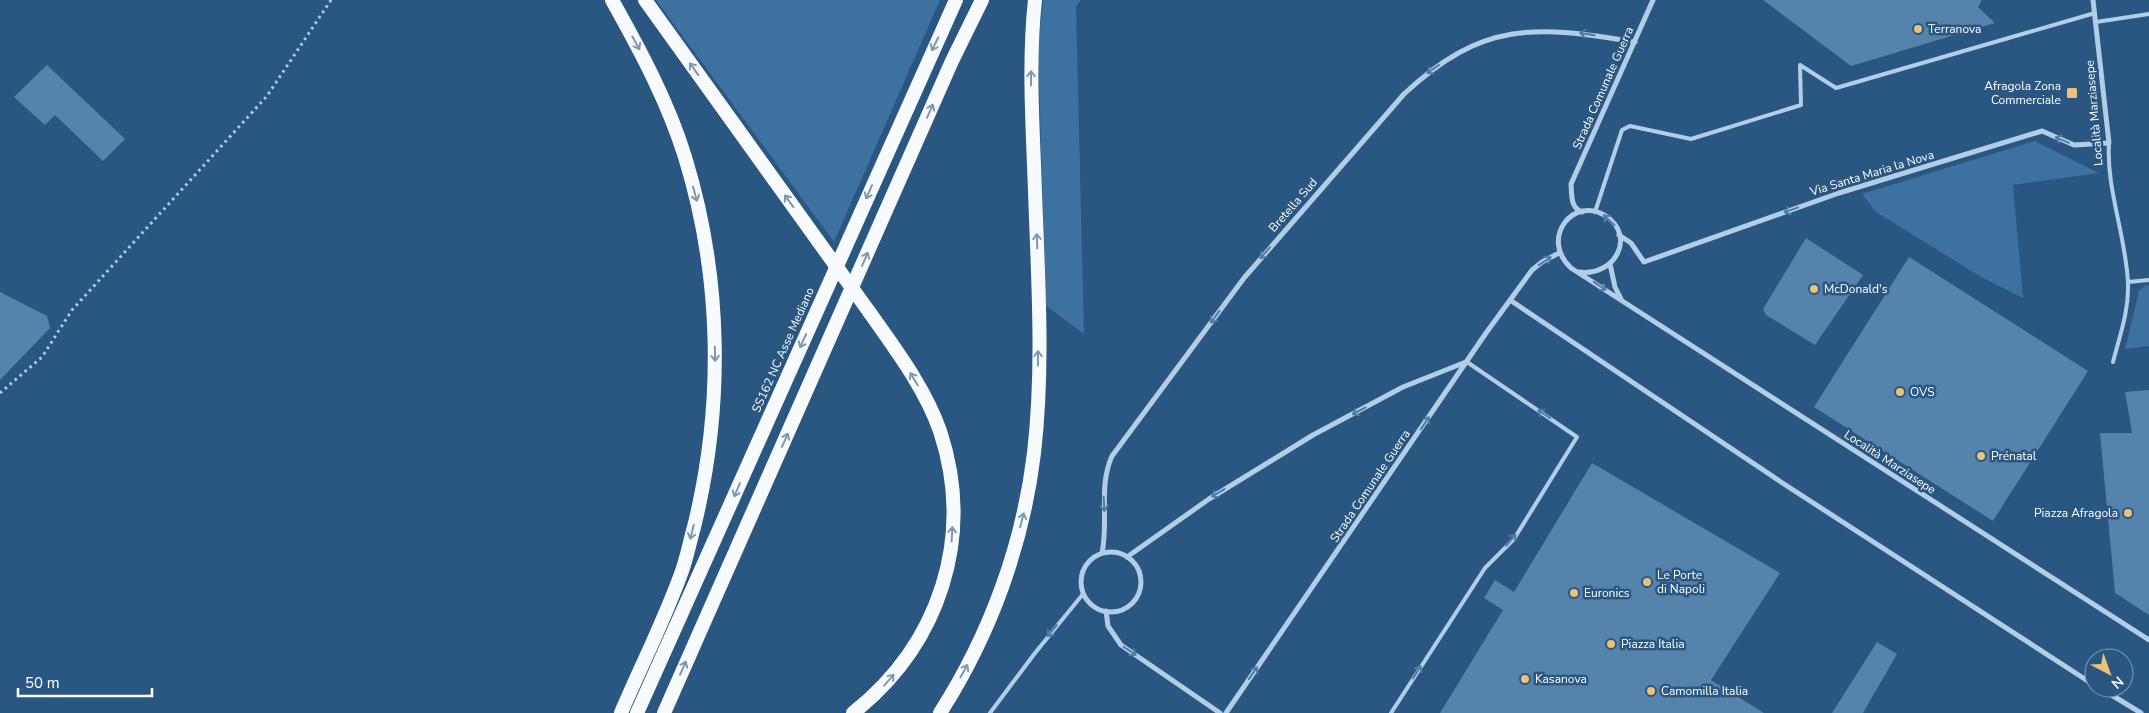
<svg xmlns="http://www.w3.org/2000/svg" width="2149" height="713" viewBox="0 0 2149 713" font-family="'Nunito Sans',sans-serif">
<rect width="100%" height="100%" fill="#295781"/>
<!-- green -->
<path fill="#3d719f" d="M656 0H940L834 242Z
M1043 0H1081L1076 7 1084 334 1046 306 1038 49Z
M2035 141 2099 173 2013 185 2023 298 1981 277 1876 212 1862 194Z
M2146 285 2149 286V346L2125 349 2139 291Z"/>
<!-- building -->
<path fill="#5583ac" d="M1763 0H1982L1978 7 1995 23 1851 66Z
M47 65 125 139 103 161 55 115 45 125 14 97Z
M1806 238 1863 275 1815 345 1766 315 1763 309Z
M1909 257 2088 371 1993 521 1814 407Z
M0 292 47 316 50 328 0 380Z
M2149 390V615L2115 593 2100 433H2132L2125 392Z
M1592 463 1780 573 1711 680 1764 713H1440L1503 610 1484 598 1495 580 1514 592Z
M1877 642 1897 654 1863 713H1832Z"/>
<g fill="none" stroke-linecap="round" stroke-linejoin="round">
<!-- path -->
<path stroke="#b1cee6" stroke-width="3" stroke-dasharray="2.5 4" stroke-linecap="butt" d="M0 393 42 357 72 310 267 96 331 0"/>
<!-- service -->
<path stroke="#b1cee6" stroke-width="4" d="M2096 22 2149 14
M2109 143C2106 189 2126 236 2128 283 2129 311 2120 335 2113 362
M1595 212 1622 130 1630 126 1691 139 1801 105 1800 65 1836 88 2095 13
M2128 282 2149 280
M990 713 1035 653 1083 594
M1391 713 1485 568 1514 539 1577 437 1467 362"/>
<!-- minor -->
<path stroke="#b1cee6" stroke-width="5" d="M1582 212C1570 207 1572 195 1571 184L1653 0
M1619 235 1631 243 1644 262 1839 193 2042 131 2074 145 2109 143 2093 0
M1610 264 1615 287 1621 299
M1579 272C1614 277 1637 237 1606 216 1574 195 1539 238 1571 268L2149 640
M1510 300 1784 484 2094 685
M1081 582a30 30 0 1 1 60 0a30 30 0 1 1-60 0Z
M1102 553C1109 520 1098 487 1112 456L1244 278 1404 94C1482 21 1535 25 1635 42
M1127 557 1209 499 1313 435 1403 387 1466 362
M1106 611 1108 626 1121 645 1220 713
M2100 688 2141 713
M1226 713 1486 333 1532 270 1542 262 1559 253"/>
<!-- trunk -->
<path stroke="#f8fbfe" stroke-width="14" d="M612 0C640 50 668 102 685 157 722 277 724 406 694 527 690 541 687 557 682 571 665 619 641 666 621 713
M645 0 818 241
M637 713 956 0
M664 713 952 61 982 0
M853 713C940 644 975 537 940 431 925 388 896 350 870 313
M940 713C990 635 1023 545 1034 453 1044 367 1038 278 1035 192 1033 128 1028 64 1035 0"/>
<!-- trunk-bridge -->
<path stroke="#f8fbfe" stroke-width="14" d="M818 241 870 313"/>
</g>
<!-- one-way arrows -->
<defs><path id="oneway-shaft" d="M-6 0H5M1.5-3L5.5 0L1.5 3" fill="none" stroke-width="1.6" stroke-linecap="round" stroke-linejoin="round" transform="scale(1.25)"/></defs>
<g stroke="#527b9f">
<use href="#oneway-shaft" transform="translate(1587 34) rotate(-170)"/>
<use href="#oneway-shaft" transform="translate(1433 69) rotate(145)"/>
<use href="#oneway-shaft" transform="translate(2062 140) rotate(-157)"/>
<use href="#oneway-shaft" transform="translate(1791 210) rotate(160)"/>
<use href="#oneway-shaft" transform="translate(1609 220) rotate(-137)"/>
<use href="#oneway-shaft" transform="translate(1265 253) rotate(131)"/>
<use href="#oneway-shaft" transform="translate(1545 261) rotate(-33)"/>
<use href="#oneway-shaft" transform="translate(1600 286) rotate(34)"/>
<use href="#oneway-shaft" transform="translate(1215 317) rotate(126)"/>
<use href="#oneway-shaft" transform="translate(1359 411) rotate(152)"/>
<use href="#oneway-shaft" transform="translate(1544 414) rotate(-146)"/>
<use href="#oneway-shaft" transform="translate(1425 423) rotate(-56)"/>
<use href="#oneway-shaft" transform="translate(1218 493) rotate(149)"/>
<use href="#oneway-shaft" transform="translate(1104 504) rotate(87)"/>
<use href="#oneway-shaft" transform="translate(1511 540) rotate(-50)"/>
<use href="#oneway-shaft" transform="translate(1052 631) rotate(129)"/>
<use href="#oneway-shaft" transform="translate(1130 651) rotate(34)"/>
<use href="#oneway-shaft" transform="translate(1417 672) rotate(-58)"/>
<use href="#oneway-shaft" transform="translate(1253 673) rotate(-56)"/>
</g>
<g stroke="#7c99b3">
<use href="#oneway-shaft" transform="translate(636 43) rotate(61)"/>
<use href="#oneway-shaft" transform="translate(935 44) rotate(116)"/>
<use href="#oneway-shaft" transform="translate(694 69) rotate(-126)"/>
<use href="#oneway-shaft" transform="translate(1031 78) rotate(-90)"/>
<use href="#oneway-shaft" transform="translate(930 111) rotate(-66)"/>
<use href="#oneway-shaft" transform="translate(869 192) rotate(114)"/>
<use href="#oneway-shaft" transform="translate(695 194) rotate(75)"/>
<use href="#oneway-shaft" transform="translate(789 201) rotate(-126)"/>
<use href="#oneway-shaft" transform="translate(1037 241) rotate(-92)"/>
<use href="#oneway-shaft" transform="translate(865 259) rotate(-66)"/>
<use href="#oneway-shaft" transform="translate(803 341) rotate(114)"/>
<use href="#oneway-shaft" transform="translate(715 354) rotate(89)"/>
<use href="#oneway-shaft" transform="translate(1038 358) rotate(-90)"/>
<use href="#oneway-shaft" transform="translate(914 379) rotate(-121)"/>
<use href="#oneway-shaft" transform="translate(785 440) rotate(-66)"/>
<use href="#oneway-shaft" transform="translate(737 490) rotate(114)"/>
<use href="#oneway-shaft" transform="translate(1022 520) rotate(-75)"/>
<use href="#oneway-shaft" transform="translate(692 532) rotate(104)"/>
<use href="#oneway-shaft" transform="translate(952 534) rotate(-87)"/>
<use href="#oneway-shaft" transform="translate(683 668) rotate(-66)"/>
<use href="#oneway-shaft" transform="translate(964 671) rotate(-61)"/>
<use href="#oneway-shaft" transform="translate(889 680) rotate(-49)"/>
</g>
<!-- markers -->
<g fill="#edc178" stroke="#295781" stroke-width="2">
<circle cx="1918" cy="29" r="5"/>
<rect x="2066" y="87" width="12" height="12" rx="2.5"/>
<circle cx="1814" cy="289" r="5"/>
<circle cx="1900" cy="392" r="5"/>
<circle cx="1981" cy="456" r="5"/>
<circle cx="2128" cy="513" r="5"/>
<circle cx="1647" cy="582" r="5"/>
<circle cx="1574" cy="593" r="5"/>
<circle cx="1611" cy="644" r="5"/>
<circle cx="1525" cy="679" r="5"/>
<circle cx="1651" cy="691" r="5"/>
</g>
<g text-anchor="middle" stroke-width="5" stroke-linejoin="round" paint-order="stroke">
<!-- poi labels -->
<g font-size="12" fill="#fff" stroke="#295781" text-anchor="start">
<text x="1928" y="33">Terranova</text>
<text x="2061" y="90" text-anchor="end">Afragola Zona<tspan x="2061" dy="14">Commerciale</tspan></text>
<text x="1824" y="293">McDonald's</text>
<text x="1910" y="396">OVS</text>
<text x="1991" y="460">Prénatal</text>
<text x="2118" y="517" text-anchor="end">Piazza Afragola</text>
<text x="1657" y="579">Le Porte<tspan x="1657" dy="14">di Napoli</tspan></text>
<text x="1584" y="597">Euronics</text>
<text x="1621" y="648">Piazza Italia</text>
<text x="1535" y="683">Kasanova</text>
<text x="1661" y="695">Camomilla Italia</text>
</g>
<!-- street labels -->
<g font-size="12" fill="#fff" stroke="#295781">
<text transform="translate(1603 88) rotate(-66)" y="4">Strada Comunale Guerra</text>
<text transform="translate(2094 113) rotate(-95)" y="4">Località Marziasepe</text>
<text transform="translate(1872 173) rotate(-17)" y="4">Via Santa Maria la Nova</text>
<text transform="translate(1293 205) rotate(-49)" y="4">Bretella Sud</text>
<text transform="translate(783 350) rotate(-66)" y="4">SS162 NC Asse Mediano</text>
<text transform="translate(1890 462) rotate(33)" y="4">Località Marziasepe</text>
<text transform="translate(1370 486) rotate(-56)" y="4">Strada Comunale Guerra</text>
</g>
</g>
<!-- north arrow -->
<g transform="translate(2109 673) rotate(139)"><circle r="24" fill="#295781" stroke="#7f9ab3"/>
<path d="M0-4L9 19L0 12L-9 19Z" fill="#edc178"/>
<text y="-8" font-size="14" font-weight="bold" text-anchor="middle" fill="#ffffff">N</text>
</g>
<!-- scale -->
<path d="M18 688v8h134v-8" fill="none" stroke="#ffffff" stroke-width="2.5"/>
<text x="25" y="688" font-size="15" fill="#ffffff" stroke="#295781" stroke-width="4" paint-order="stroke">50 m</text>
</svg>
